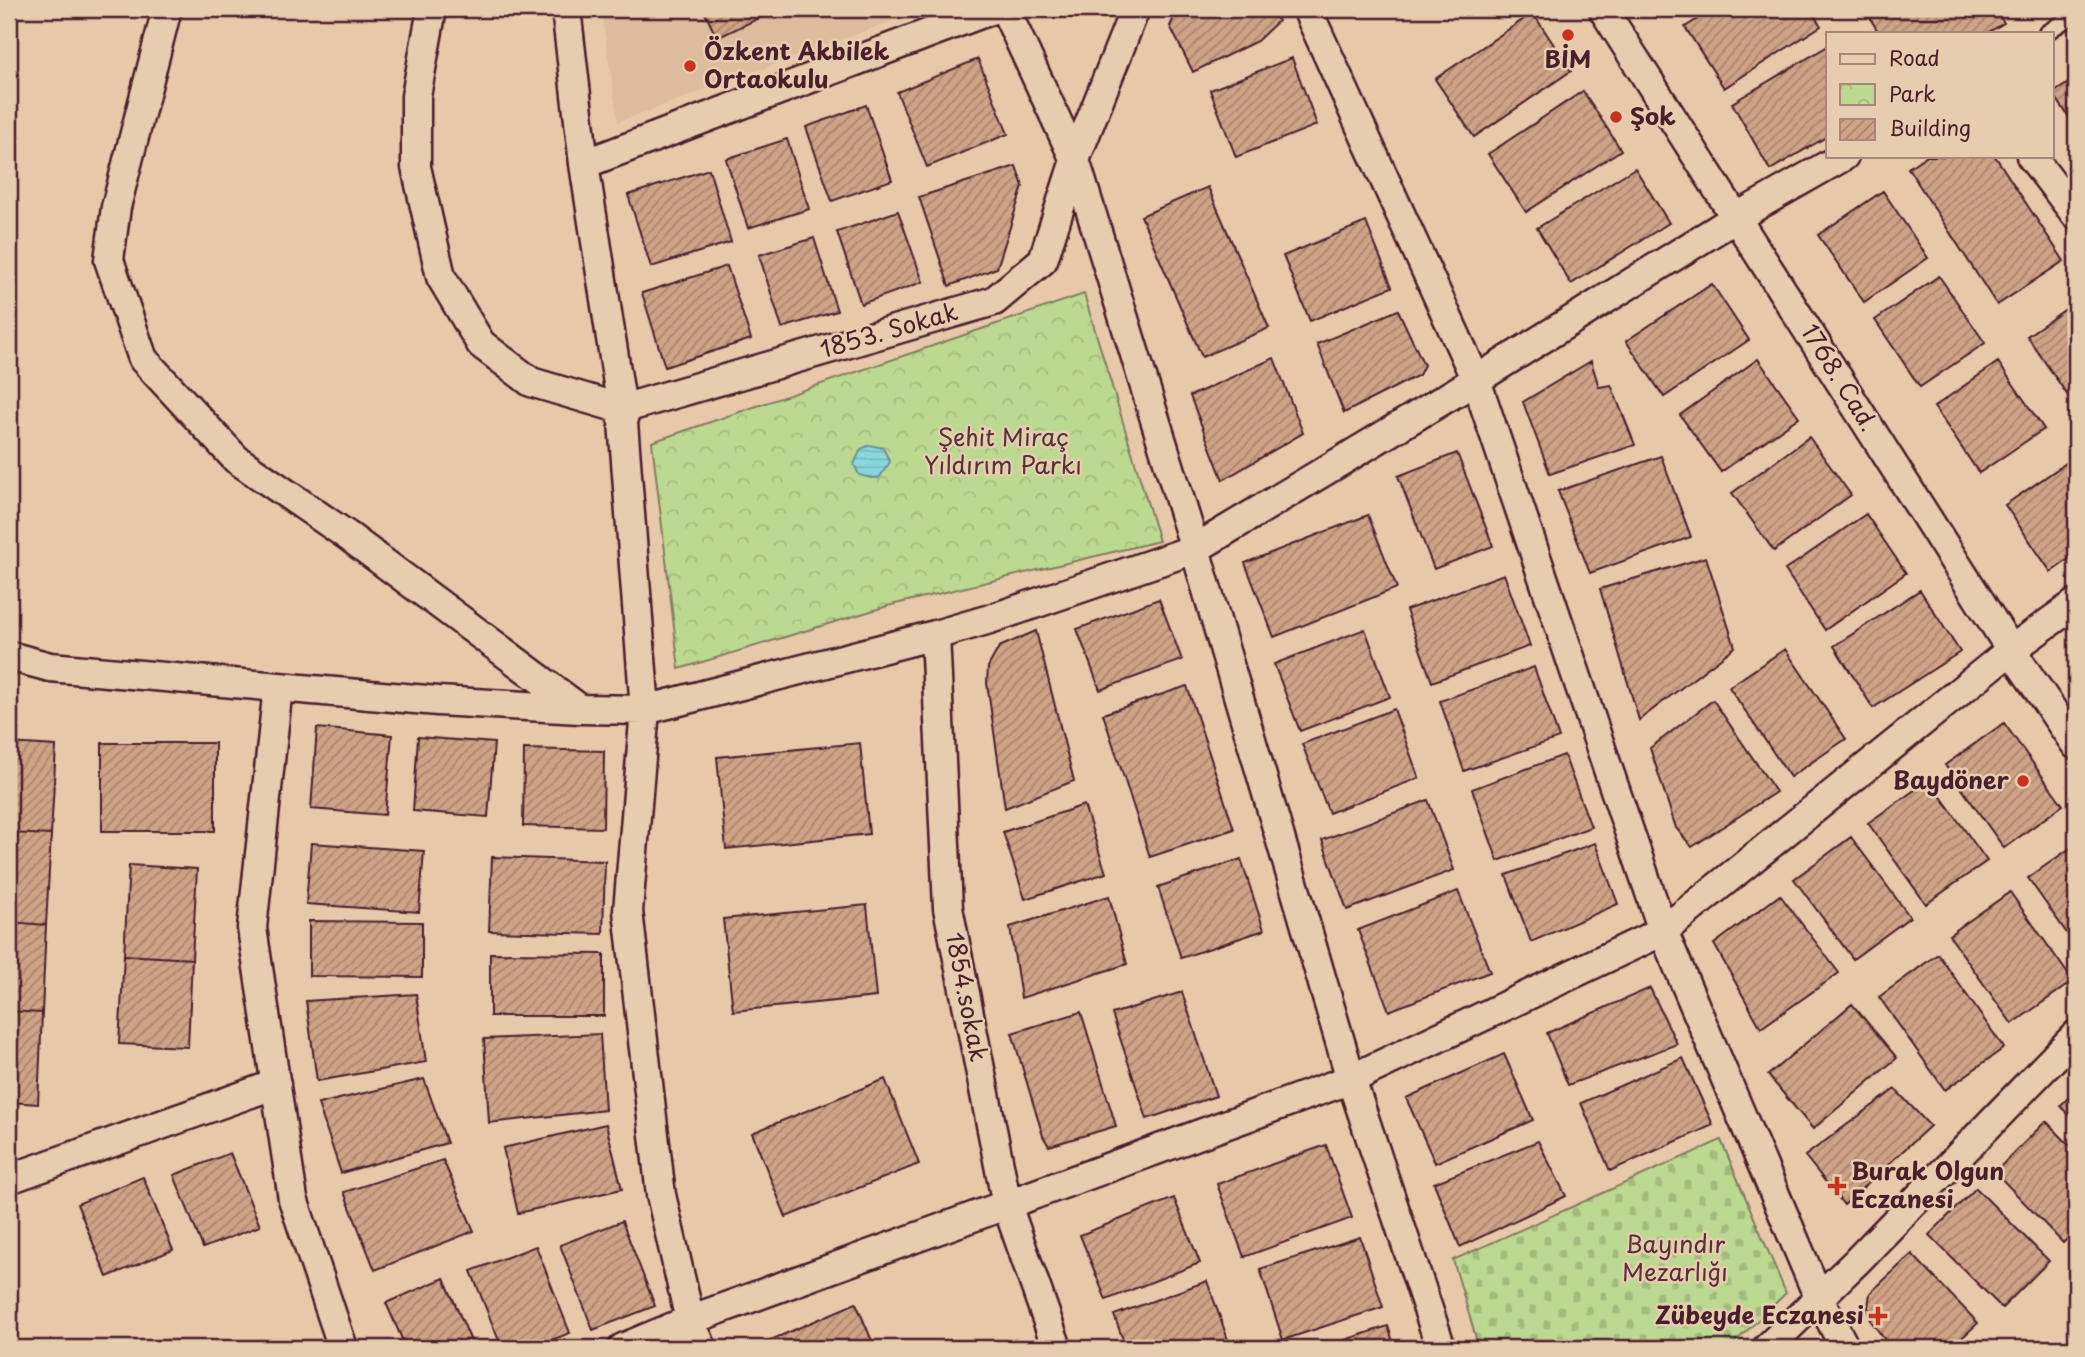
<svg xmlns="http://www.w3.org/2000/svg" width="2085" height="1357" viewBox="0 0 2085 1357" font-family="'Playpen Sans',sans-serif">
<defs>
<pattern id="cemetery-stones" width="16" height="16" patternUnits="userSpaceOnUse" patternTransform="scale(1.75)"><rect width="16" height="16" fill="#bcd991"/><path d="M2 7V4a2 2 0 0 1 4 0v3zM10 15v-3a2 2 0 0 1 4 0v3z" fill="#a3ba7d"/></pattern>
<pattern id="park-crowns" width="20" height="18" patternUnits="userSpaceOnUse" patternTransform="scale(1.75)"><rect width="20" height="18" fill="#bcd991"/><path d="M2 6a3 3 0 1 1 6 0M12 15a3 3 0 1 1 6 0" fill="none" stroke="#a3ba7d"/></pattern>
<pattern id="water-rules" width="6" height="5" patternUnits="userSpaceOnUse" patternTransform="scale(1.75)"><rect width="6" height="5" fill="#87d8de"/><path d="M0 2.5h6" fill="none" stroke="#76b9bf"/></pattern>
<pattern id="building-hatch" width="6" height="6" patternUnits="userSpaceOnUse" patternTransform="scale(1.75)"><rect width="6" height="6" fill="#cfa386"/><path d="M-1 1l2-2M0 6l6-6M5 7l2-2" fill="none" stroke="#aa846e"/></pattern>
</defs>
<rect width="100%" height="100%" fill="#e7c9aa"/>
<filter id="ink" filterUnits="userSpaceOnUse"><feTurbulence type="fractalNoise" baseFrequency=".0143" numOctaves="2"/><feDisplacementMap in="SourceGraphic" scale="14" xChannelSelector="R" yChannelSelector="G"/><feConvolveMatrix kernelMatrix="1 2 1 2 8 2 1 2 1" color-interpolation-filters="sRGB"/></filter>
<g filter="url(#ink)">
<!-- built -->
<path fill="#ddbb9d" d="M601 9H925L618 122Z"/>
<!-- cemetery -->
<path fill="url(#cemetery-stones)" stroke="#837c5e" stroke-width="2" d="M1721 1140 1786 1293 1729 1348H1479L1453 1260Z"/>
<!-- park -->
<path fill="url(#park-crowns)" stroke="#837c5e" stroke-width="2" d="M1084 294 1159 541 891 605 679 669 652 442Z"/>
<!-- water -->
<path fill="url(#water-rules)" stroke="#6f8e96" stroke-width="2" d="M870 445 883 448 890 462 879 478H871L859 475 854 464 861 449Z"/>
<!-- building -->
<path fill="url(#building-hatch)" stroke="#4a1f2b" stroke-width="2" d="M703 9H778L717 38Z
M1178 9H1272L1278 21 1257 41 1193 72 1170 26Z
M1714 9H1810L1821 26 1724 88 1685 27Z
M1867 9H1995L2004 23 1987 33H1879L1865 10Z
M1533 13 1571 71 1474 137 1435 79Z
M1828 46V136L1770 170 1732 103Z
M1292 58 1317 125 1236 157 1210 90Z
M978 59 1008 134 927 167 897 92Z
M2076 78V128L2053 93Z
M1583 91 1621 150 1526 212 1488 154Z
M866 105 892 180 832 201 806 127Z
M787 139 809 209 748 228 726 159Z
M1926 156H1995L2064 261 1997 305 1908 168Z
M1016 166 1023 186 997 268 949 286 919 197Z
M1635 168 1669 223 1571 284 1537 228Z
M709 169 731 242 651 267 628 195Z
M1208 187 1269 328 1202 357 1141 216Z
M1883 191 1928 258 1864 302 1818 235Z
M898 211 923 282 861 304 837 232Z
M1366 222 1392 287 1310 321 1283 256Z
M814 238 837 311 782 328 759 255Z
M727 266 751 339 665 367 642 293Z
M1939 276 1985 343 1920 387 1875 320Z
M1712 284 1749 340 1664 397 1626 341Z
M2076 302V401L2073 403 2027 336Z
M1398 310 1424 365 1419 375 1344 413 1317 344Z
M1274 358 1303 433 1223 480 1190 396Z
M1758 359 1799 417 1721 472 1680 415Z
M1591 361 1599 387 1611 385 1635 445 1550 474 1523 402Z
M1998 362 2044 429 1979 473 1934 407Z
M1809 437 1851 495 1774 551 1732 493Z
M1457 453 1493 546 1434 569 1398 476Z
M1661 456 1691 537 1590 573 1558 491Z
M2069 461 2076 472V554L2051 572 2005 505Z
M1866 514 1906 573 1825 630 1785 570Z
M1368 515 1397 588 1274 637 1245 563Z
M1706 557 1735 647 1639 720 1600 589Z
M1504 574 1530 646 1432 682 1406 610Z
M1920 590 1960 652 1873 708 1834 646Z
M1159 599 1182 660 1100 690 1077 629Z
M1365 629 1390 697 1300 731 1274 664Z
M1036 631 1074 781 1005 808 987 683 988 667 999 647Z
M1785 649 1846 739 1790 777 1729 687Z
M1534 667 1559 738 1464 771 1440 701Z
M1187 686 1234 829 1150 857 1103 714Z
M1713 700 1776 792 1692 847 1676 828 1650 748Z
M1394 709 1419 778 1329 813 1302 744Z
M2004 723 2063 805 2004 848 1945 765Z
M317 728 392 735 385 815 311 809Z
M418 737 494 743 488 817 413 811Z
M9 743 56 746 51 835 9 833Z
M102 743H215V831H102Z
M860 743 869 834 726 849 717 757Z
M524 749 604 751 603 828 523 826Z
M1564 755 1591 827 1498 861 1472 789Z
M1929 780 1987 861 1926 904 1868 823Z
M1428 800 1454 870 1347 910 1322 840Z
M1084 805 1106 873 1025 899 1003 832Z
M9 833 51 835 46 925 9 922Z
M1851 837 1910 917 1853 959 1794 879Z
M311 843 424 851 419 912 306 904Z
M1595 843 1618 904 1531 942 1506 875Z
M2076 844V946L2028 878Z
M492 857 605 861 603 934 489 931Z
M1241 859 1264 930 1181 958 1158 887Z
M129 865 197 869 192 959 124 955Z
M1458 891 1490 972 1389 1011 1358 930Z
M2010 892 2073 981 2012 1024 1949 935Z
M1780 895 1839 973 1761 1028 1714 944Z
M1109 896 1127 964 1021 998 1010 927Z
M867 905 876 997 733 1011 723 919Z
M309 921 422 922V977L309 976Z
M9 922 46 925 42 1013 9 1011Z
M490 953 604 954V1016H490Z
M1938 954 2004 1048 1945 1090 1879 997Z
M124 955 192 959 188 1047 119 1044Z
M1650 988 1677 1044 1568 1085 1547 1033Z
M1182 992 1216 1096 1147 1119 1112 1014Z
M416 994 426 1062 317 1081 306 1001Z
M1852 1004 1897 1058 1813 1129 1768 1075Z
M9 1011 42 1013 38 1104 9 1102Z
M1081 1012 1116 1126 1049 1146 1043 1136 1012 1033Z
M600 1034 605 1110 489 1123 484 1039Z
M1504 1054 1533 1120 1435 1163 1406 1098Z
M1683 1058 1713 1125 1610 1171 1581 1103Z
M424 1079 447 1143 341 1173 318 1104Z
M885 1079 919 1164 786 1217 752 1133Z
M1895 1089 1930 1126 1844 1205 1805 1156Z
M2076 1090V1122L2060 1106Z
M2046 1121 2076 1152V1230L2063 1243 1995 1172Z
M606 1124 622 1189 518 1213 503 1148Z
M1538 1141 1566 1196 1460 1247 1434 1183Z
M1326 1145 1352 1218 1244 1257 1217 1184Z
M230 1153 260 1226 203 1248 174 1175Z
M443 1160 474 1231 375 1270 344 1192Z
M143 1177 173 1250 107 1277 77 1204Z
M1976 1188 2049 1261 2002 1308 1929 1235Z
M1174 1198 1200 1263 1106 1300 1080 1235Z
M622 1221 655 1306 593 1330 560 1245Z
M1360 1237 1383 1307 1283 1340 1260 1269Z
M536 1246 570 1333 531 1348H502L471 1271Z
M1912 1254 1978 1323 1951 1348H1891L1871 1321 1868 1307 1870 1293Z
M444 1278 474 1348H406L386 1303Z
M1207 1281 1231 1348H1126L1114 1315Z
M856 1303 875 1348H760L759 1345Z
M1388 1326 1395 1348H1320Z"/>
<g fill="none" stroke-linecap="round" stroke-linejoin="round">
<!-- service casing -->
<g stroke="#4a1f2b" stroke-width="19">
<path id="service" d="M2046 33 2075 14 2076 10"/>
</g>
<!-- minor casing -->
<g stroke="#4a1f2b" stroke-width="33">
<path id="minor" d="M167 9 116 207 109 260 143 359 236 459 348 536 580 709
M432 9 416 96V167L441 277 481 344 531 382 622 409 994 301 1043 260 1075 160 1135 9
M566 9 584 164 622 409 645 710 628 911 661 1195 690 1320 702 1348
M1005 9 1075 160 1195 549 1351 1079 1441 1348
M1307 9 1476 380 1663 931 1819 1298 1845 1348
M1603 9 2011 650 2076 745
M2031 156 2076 215
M584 164 993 9
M935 635 948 908 1007 1205 1057 1348
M9 656 50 667 438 701 580 709 645 710 935 635 990 619 1195 549 1476 380 1737 217 1844 156
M278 687 252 928 293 1199 343 1348
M9 1179 276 1084
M623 1348 690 1320 1351 1079 1663 931 2011 650 2076 603
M1767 1348 1856 1262 2076 1035"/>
</g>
<!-- service -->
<use href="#service" stroke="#e7cdaf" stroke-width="14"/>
<!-- minor -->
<use href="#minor" stroke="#e7cdaf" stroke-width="28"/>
</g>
</g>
<!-- markers -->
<g fill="#c8321e" stroke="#e7cdaf" stroke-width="2.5">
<circle cx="1568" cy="35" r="7"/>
<circle cx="690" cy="66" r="7"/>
<circle cx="1616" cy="117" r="7"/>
<circle cx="2023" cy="781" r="7"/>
<path d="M1833.5 1175.5h7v7h7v7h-7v7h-7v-7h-7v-7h7z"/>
<path d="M1874.5 1305.5h7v7h7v7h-7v7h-7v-7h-7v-7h7z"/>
</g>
<g text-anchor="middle" stroke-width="5" stroke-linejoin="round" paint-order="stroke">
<!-- poi labels -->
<g font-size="24" font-weight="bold" fill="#4a1f2b" stroke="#e7cdaf" text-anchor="start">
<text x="704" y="60">Özkent Akbilek<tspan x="704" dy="28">Ortaokulu</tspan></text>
<text x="1568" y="68" text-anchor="middle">BİM</text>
<text x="1630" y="125">Şok</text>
<text x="2009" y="789" text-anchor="end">Baydöner</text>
<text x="1851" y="1180">Burak Olgun<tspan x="1851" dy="28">Eczanesi</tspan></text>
<text x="1864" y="1324" text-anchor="end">Zübeyde Eczanesi</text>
</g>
<!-- street labels -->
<g font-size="24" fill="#4a1f2b" stroke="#e7cdaf">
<text transform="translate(889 331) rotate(-16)" y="8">1853. Sokak</text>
<text transform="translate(1839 378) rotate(58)" y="8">1768. Cad.</text>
<text transform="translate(966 997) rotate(79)" y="8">1854.sokak</text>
</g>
<!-- park labels -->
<g font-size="24" fill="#553235" stroke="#e7cdaf">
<text x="1003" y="446">Şehit Miraç<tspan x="1003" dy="28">Yıldırım Parkı</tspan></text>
<text x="1675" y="1253">Bayındır<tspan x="1675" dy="28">Mezarlığı</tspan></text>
</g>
</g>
<!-- margin -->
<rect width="2085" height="1357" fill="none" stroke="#e7cdaf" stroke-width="35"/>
<rect x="18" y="18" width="2050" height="1322" fill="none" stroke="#4a1f2b" stroke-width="2.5" filter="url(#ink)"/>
<!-- legend -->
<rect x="1826" y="32" width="228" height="126" fill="#e7cdaf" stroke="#a8877a" stroke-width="2"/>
<rect x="1840" y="54" width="35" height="10" fill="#e7cdaf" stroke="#a8877a" stroke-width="2"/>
<text x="1889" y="66" font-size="21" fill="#4a1f2b">Road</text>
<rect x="1840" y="84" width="35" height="21" fill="url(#park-crowns)" stroke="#a8877a" stroke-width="2"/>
<text x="1889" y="102" font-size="21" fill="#4a1f2b">Park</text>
<rect x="1840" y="119" width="35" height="21" fill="url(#building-hatch)" stroke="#a8877a" stroke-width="2"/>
<text x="1889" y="136" font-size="21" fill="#4a1f2b">Building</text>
</svg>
